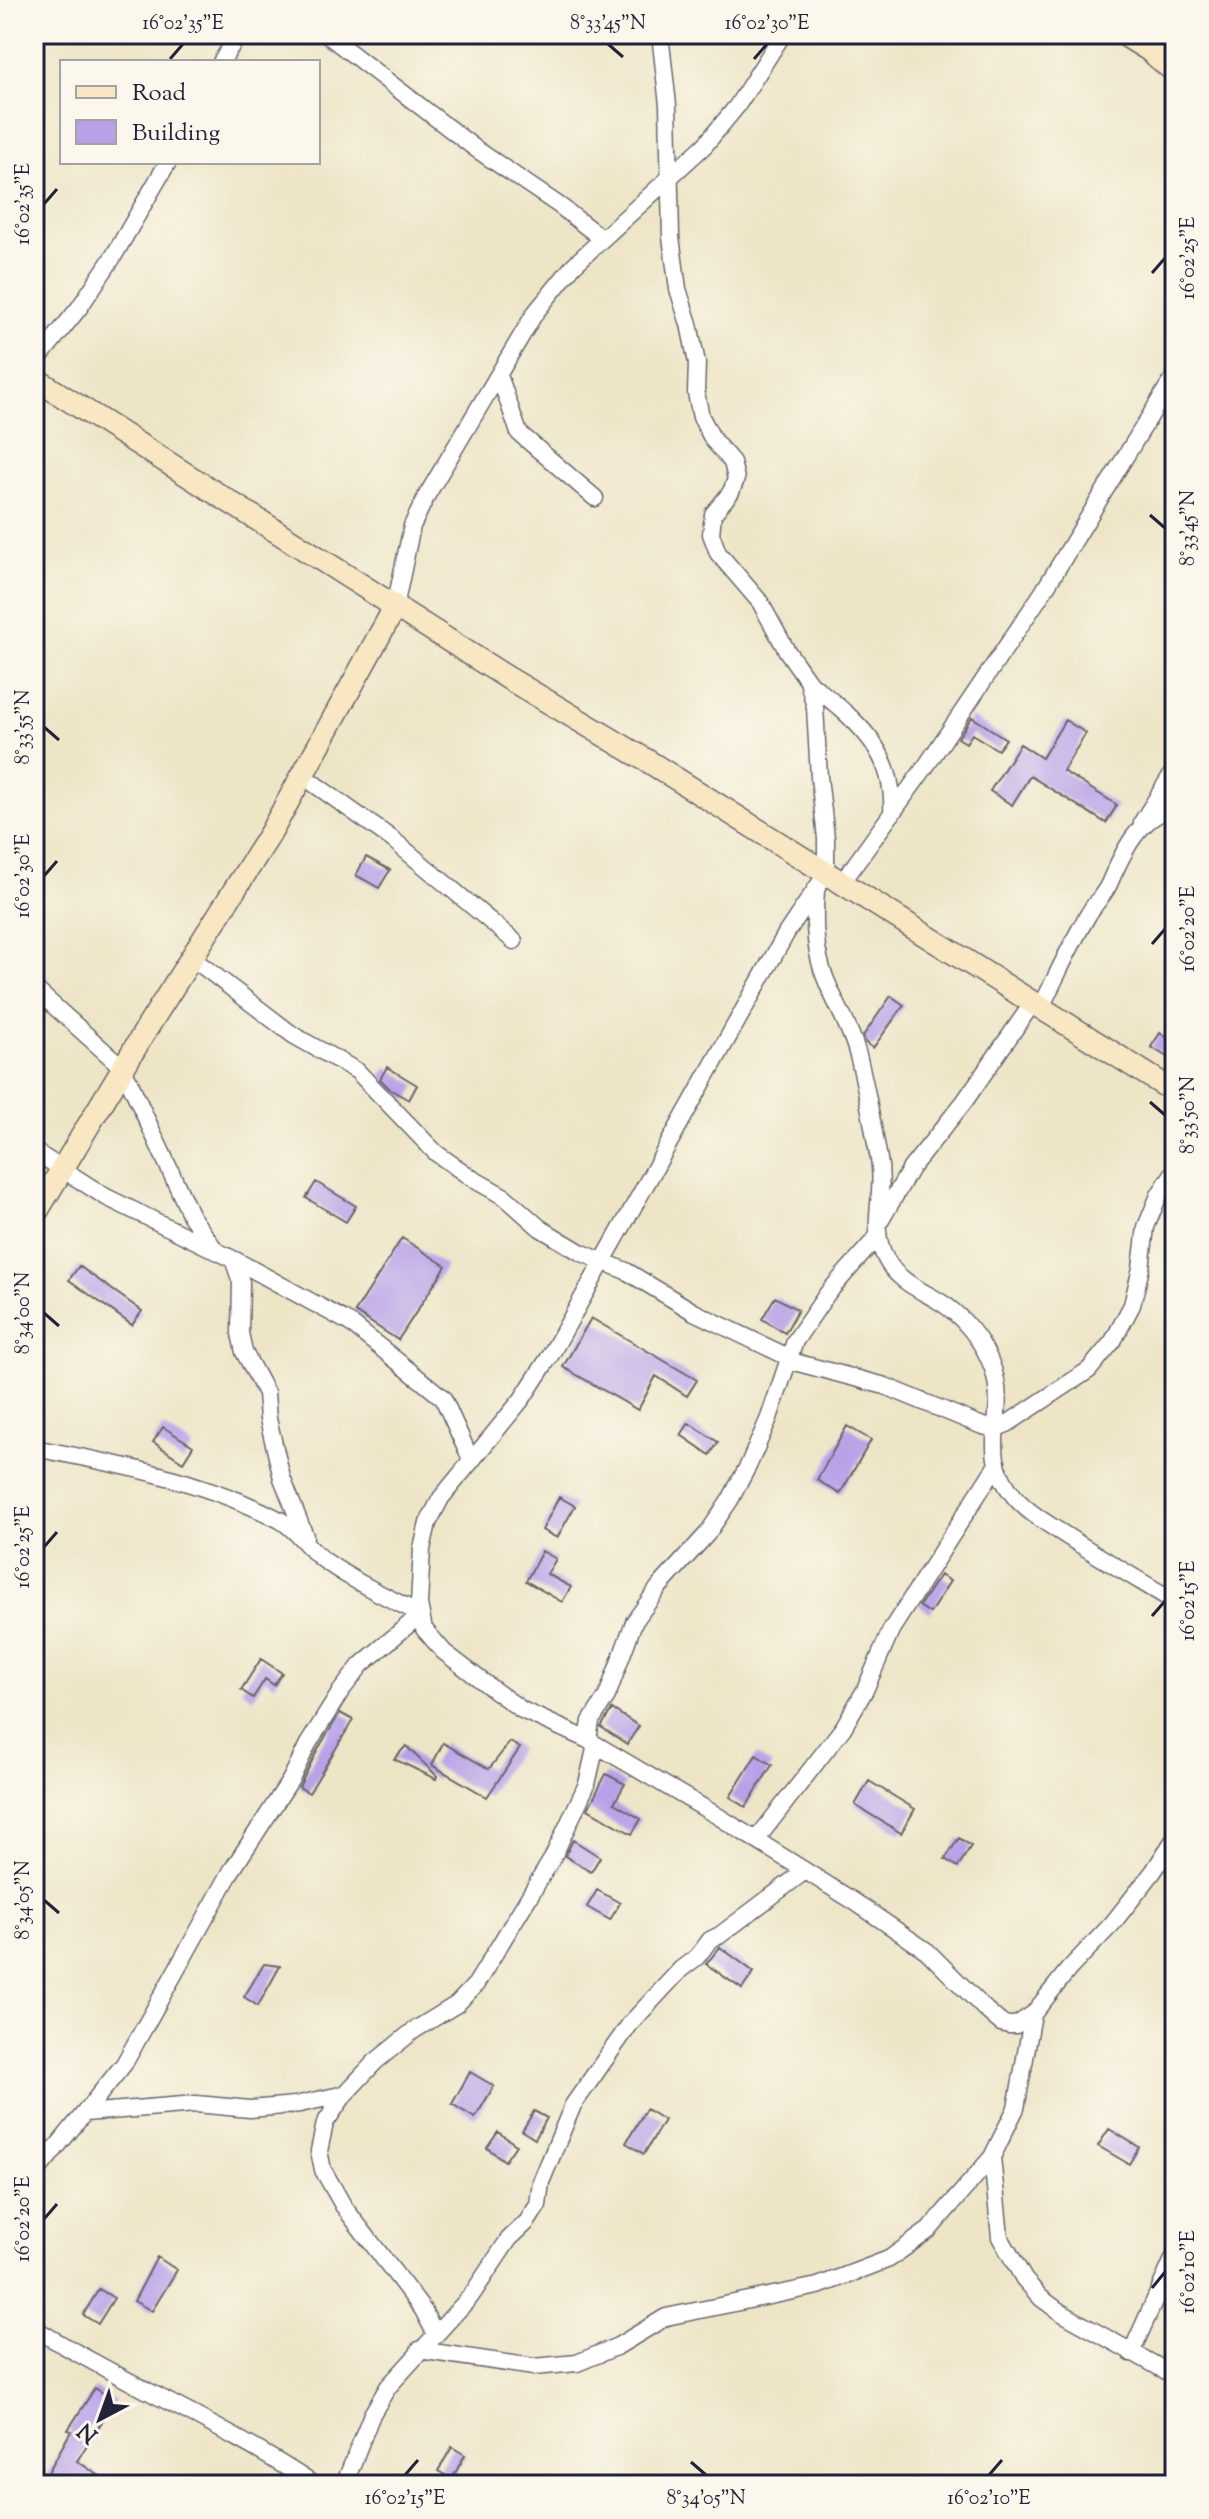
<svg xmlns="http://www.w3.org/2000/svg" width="1209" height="2519" viewBox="0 0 1209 2519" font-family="'Sorts Mill Goudy',serif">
<rect width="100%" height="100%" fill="#fbf7ec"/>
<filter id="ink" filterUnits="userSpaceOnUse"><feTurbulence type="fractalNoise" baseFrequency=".0125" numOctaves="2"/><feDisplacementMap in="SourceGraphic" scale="16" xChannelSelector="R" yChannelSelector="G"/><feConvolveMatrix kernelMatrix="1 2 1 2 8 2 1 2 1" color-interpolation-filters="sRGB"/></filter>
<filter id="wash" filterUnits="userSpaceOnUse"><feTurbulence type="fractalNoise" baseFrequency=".006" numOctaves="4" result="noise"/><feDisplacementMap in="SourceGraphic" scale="32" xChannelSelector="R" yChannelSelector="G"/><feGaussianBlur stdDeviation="1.8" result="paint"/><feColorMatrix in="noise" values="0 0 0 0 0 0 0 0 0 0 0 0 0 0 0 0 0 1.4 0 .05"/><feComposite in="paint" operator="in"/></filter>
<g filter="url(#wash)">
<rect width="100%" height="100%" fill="#eee5c7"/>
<g id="blocks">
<!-- building -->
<path fill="#b9a1e8" d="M972 717 1006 739 998 750 972 734 966 743 958 738Z
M1065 720 1086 733 1063 771 1117 805 1106 823 1030 776 1012 805 990 791 1020 744 1042 758Z
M366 857 390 870 379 888 356 875Z
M891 996 904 1005 873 1048 866 1043 863 1036Z
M1160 1033 1175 1043V1062L1151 1047Z
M387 1067 417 1085 409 1100 391 1090 380 1079Z
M316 1182 356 1206 346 1222 306 1198Z
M402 1238 446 1266 398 1340 355 1312Z
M79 1266 142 1311 132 1325 69 1280Z
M775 1297 798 1310 785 1333 762 1319Z
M591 1318 697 1380 687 1396 656 1376 638 1410 563 1367Z
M689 1423 718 1442 710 1455 681 1435Z
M847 1426 871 1440 840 1494 817 1480Z
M163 1427 193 1446 183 1462 153 1442Z
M559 1497 575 1506 557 1538 542 1530Z
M542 1551 556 1559 547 1574 571 1587 562 1602 526 1581Z
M940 1575 950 1581 930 1613 919 1606Z
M261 1659 282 1673 274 1685 265 1679 253 1698 241 1690Z
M612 1709 639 1726 627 1744 601 1727Z
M340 1713 353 1720 309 1793 299 1787 318 1749Z
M510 1742 520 1748 487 1797 432 1765 443 1743 489 1769Z
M406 1746 437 1776 436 1779 394 1759Z
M756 1755 772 1765 746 1807 730 1797Z
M606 1774 625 1784 614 1803 641 1819 632 1834 588 1809Z
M869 1781 915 1809 901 1833 855 1805Z
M959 1838 971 1846 958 1867 945 1859Z
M573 1840 600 1857 591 1872 565 1856Z
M597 1890 620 1903 610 1920 587 1907Z
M720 1947 754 1972 742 1989 706 1964Z
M264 1964 280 1966 258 2006 244 1997Z
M470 2072 494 2086 475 2118 452 2104Z
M646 2109 664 2120 644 2154 626 2143Z
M534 2111 547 2118 535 2139 522 2131Z
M1109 2129 1139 2147 1129 2164 1098 2146Z
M498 2132 516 2145 505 2161 487 2148Z
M157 2257 177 2270 152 2311 134 2301Z
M99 2289 114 2298 98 2324 83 2315Z
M95 2388 115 2401 77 2461 113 2485H41L71 2431 68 2430Z
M452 2447 465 2455 452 2479 438 2471Z"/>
</g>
</g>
<g filter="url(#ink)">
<use href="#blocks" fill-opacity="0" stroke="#69666c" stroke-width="2"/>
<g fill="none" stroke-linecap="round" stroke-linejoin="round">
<!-- street casing -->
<g stroke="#69666c" stroke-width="19">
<path id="street" d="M326 34 476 149 560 206 601 238
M660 34 668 105 671 237 678 289 689 324 697 363 696 393 701 417 713 440 732 462 736 479 731 492 713 514 711 534 718 553 760 602 787 651 808 681 815 707 819 777 826 838V874L787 932 550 1356 522 1399 441 1498 428 1523 422 1549 419 1604 424 1629 444 1652 494 1690 522 1710 588 1740 716 1815 855 1902 927 1951 986 2010 1001 2023 1009 2025H1016L1033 2014 1069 1969 1112 1924 1153 1872 1175 1838
M221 62 239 34
M34 364 79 308 113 257 168 162
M499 375 519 433 595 498
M395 607 412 526 427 495 535 313 574 265 705 145 737 106 783 34
M808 681C854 720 896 748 892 814
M303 776 392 839 514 941
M1142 822 1175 769
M841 884 926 766 1043 592 1175 375
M816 891C814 918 814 943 822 969 831 997 849 1023 857 1052 867 1087 872 1124 879 1159 886 1195 868 1226 886 1259 897 1280 918 1289 937 1300 962 1314 984 1342 993 1369 1009 1417 976 1450 1014 1496 1026 1511 1045 1522 1062 1533 1099 1557 1137 1579 1175 1602
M192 958 293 1035 357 1071 436 1153 473 1179 505 1197 540 1228 580 1252 626 1271 694 1312 788 1357
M34 988 123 1068 191 1216 216 1251
M1040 1009C1056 978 1070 945 1088 915 1094 904 1104 895 1109 884 1122 854 1139 815 1175 808
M34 1151 106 1197 237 1261 350 1323 443 1398 471 1460
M881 1220 911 1168 964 1102 1032 1004
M233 1259 241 1282 240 1333 244 1352 266 1393 268 1419 282 1478 305 1536
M787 1360 885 1386 980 1425 994 1429 1007 1424 1089 1370 1113 1341 1132 1305 1141 1268 1146 1227 1159 1195 1175 1170
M34 1448C119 1464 203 1480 280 1520 298 1530 308 1550 325 1561 355 1582 388 1598 421 1614L361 1665 341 1691 308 1744 291 1779 232 1870 124 2064 34 2175
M588 1740 591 1721 607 1696 634 1622 659 1587 707 1534 730 1500 749 1464 769 1418 795 1341 827 1294 877 1237
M756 1840 843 1728 865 1690 891 1630 996 1466
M85 2113 196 2104 250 2109 295 2105 345 2094
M992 2157 1000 2237 1024 2279 1041 2298 1060 2312 1175 2376
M34 2328C125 2384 225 2425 314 2485
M435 2333 423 2310 344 2207 323 2170 319 2151 325 2123 345 2094 375 2062 413 2031 457 2004 476 1984 552 1859 587 1784 596 1745
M419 2350 534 2367 577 2363 618 2346 666 2317 818 2286 889 2259 929 2230 992 2157 1016 2108 1033 2014
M1131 2353 1175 2255
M344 2485 372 2414 388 2387 471 2296 509 2239 527 2222 538 2205 541 2182 573 2105 630 2024 681 1969 697 1957 710 1940 720 1935 805 1871"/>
</g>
<!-- secondary casing -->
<g stroke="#69666c" stroke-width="25">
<path id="secondary" d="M1123 34 1149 50 1175 72
M34 378 508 678 651 763 1175 1092
M34 1216 147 1028 270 834 395 607"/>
</g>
<!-- street -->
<use href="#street" stroke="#fff" stroke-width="16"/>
<!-- secondary -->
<use href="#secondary" stroke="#f9e7c3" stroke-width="22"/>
</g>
</g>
<!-- ticks -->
<path fill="none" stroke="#22223b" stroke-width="3" d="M608 44 623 57M170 59 183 44M754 59 767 44M44 204 57 189M1152 273 1165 258M1150 515 1165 528M44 727 59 740M44 876 57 861M1152 944 1165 929M1150 1102 1165 1115M44 1313 59 1326M44 1547 57 1532M1152 1616 1165 1601M44 1900 59 1913M44 2219 57 2204M1152 2288 1165 2272M691 2462 706 2475M405 2475 418 2460M989 2475 1002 2460"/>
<!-- margin -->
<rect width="1209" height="2519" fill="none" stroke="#fbf7ec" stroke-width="88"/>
<!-- legend -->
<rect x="60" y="60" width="260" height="104" fill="#fbf7ec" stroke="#a4a2a5" stroke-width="2"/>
<rect x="76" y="86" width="40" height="12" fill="#f9e7c3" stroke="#a4a2a5" stroke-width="2"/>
<text x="132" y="100" font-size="24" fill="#22223b">Road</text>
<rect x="76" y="120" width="40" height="24" fill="#b9a1e8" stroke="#a4a2a5" stroke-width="2"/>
<text x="132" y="140" font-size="24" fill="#22223b">Building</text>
<!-- north arrow -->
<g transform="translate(100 2419) rotate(221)" stroke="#fbf7ec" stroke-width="6" paint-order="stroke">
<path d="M0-6L14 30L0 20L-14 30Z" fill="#22223b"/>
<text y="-12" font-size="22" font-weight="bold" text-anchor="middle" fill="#22223b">N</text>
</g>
<rect x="44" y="44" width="1121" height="2431" fill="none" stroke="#22223b" stroke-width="3"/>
<g font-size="20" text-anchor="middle" fill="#22223b">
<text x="183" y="29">16°02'35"E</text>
<text x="608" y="29">8°33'45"N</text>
<text x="767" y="29">16°02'30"E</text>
<text transform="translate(22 204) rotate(-90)" y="7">16°02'35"E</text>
<text transform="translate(1187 258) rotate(-90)" y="7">16°02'25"E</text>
<text transform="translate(1187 528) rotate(-90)" y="7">8°33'45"N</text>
<text transform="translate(22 727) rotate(-90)" y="7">8°33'55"N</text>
<text transform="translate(22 876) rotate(-90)" y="7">16°02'30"E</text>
<text transform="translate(1187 929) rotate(-90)" y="7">16°02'20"E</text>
<text transform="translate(1187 1115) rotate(-90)" y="7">8°33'50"N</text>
<text transform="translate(22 1313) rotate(-90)" y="7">8°34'00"N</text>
<text transform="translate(22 1547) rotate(-90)" y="7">16°02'25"E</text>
<text transform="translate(1187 1601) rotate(-90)" y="7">16°02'15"E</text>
<text transform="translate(22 1900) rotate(-90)" y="7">8°34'05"N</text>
<text transform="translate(22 2219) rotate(-90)" y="7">16°02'20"E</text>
<text transform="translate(1187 2272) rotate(-90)" y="7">16°02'10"E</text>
<text x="405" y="2504">16°02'15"E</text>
<text x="706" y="2504">8°34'05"N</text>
<text x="989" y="2504">16°02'10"E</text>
</g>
</svg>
